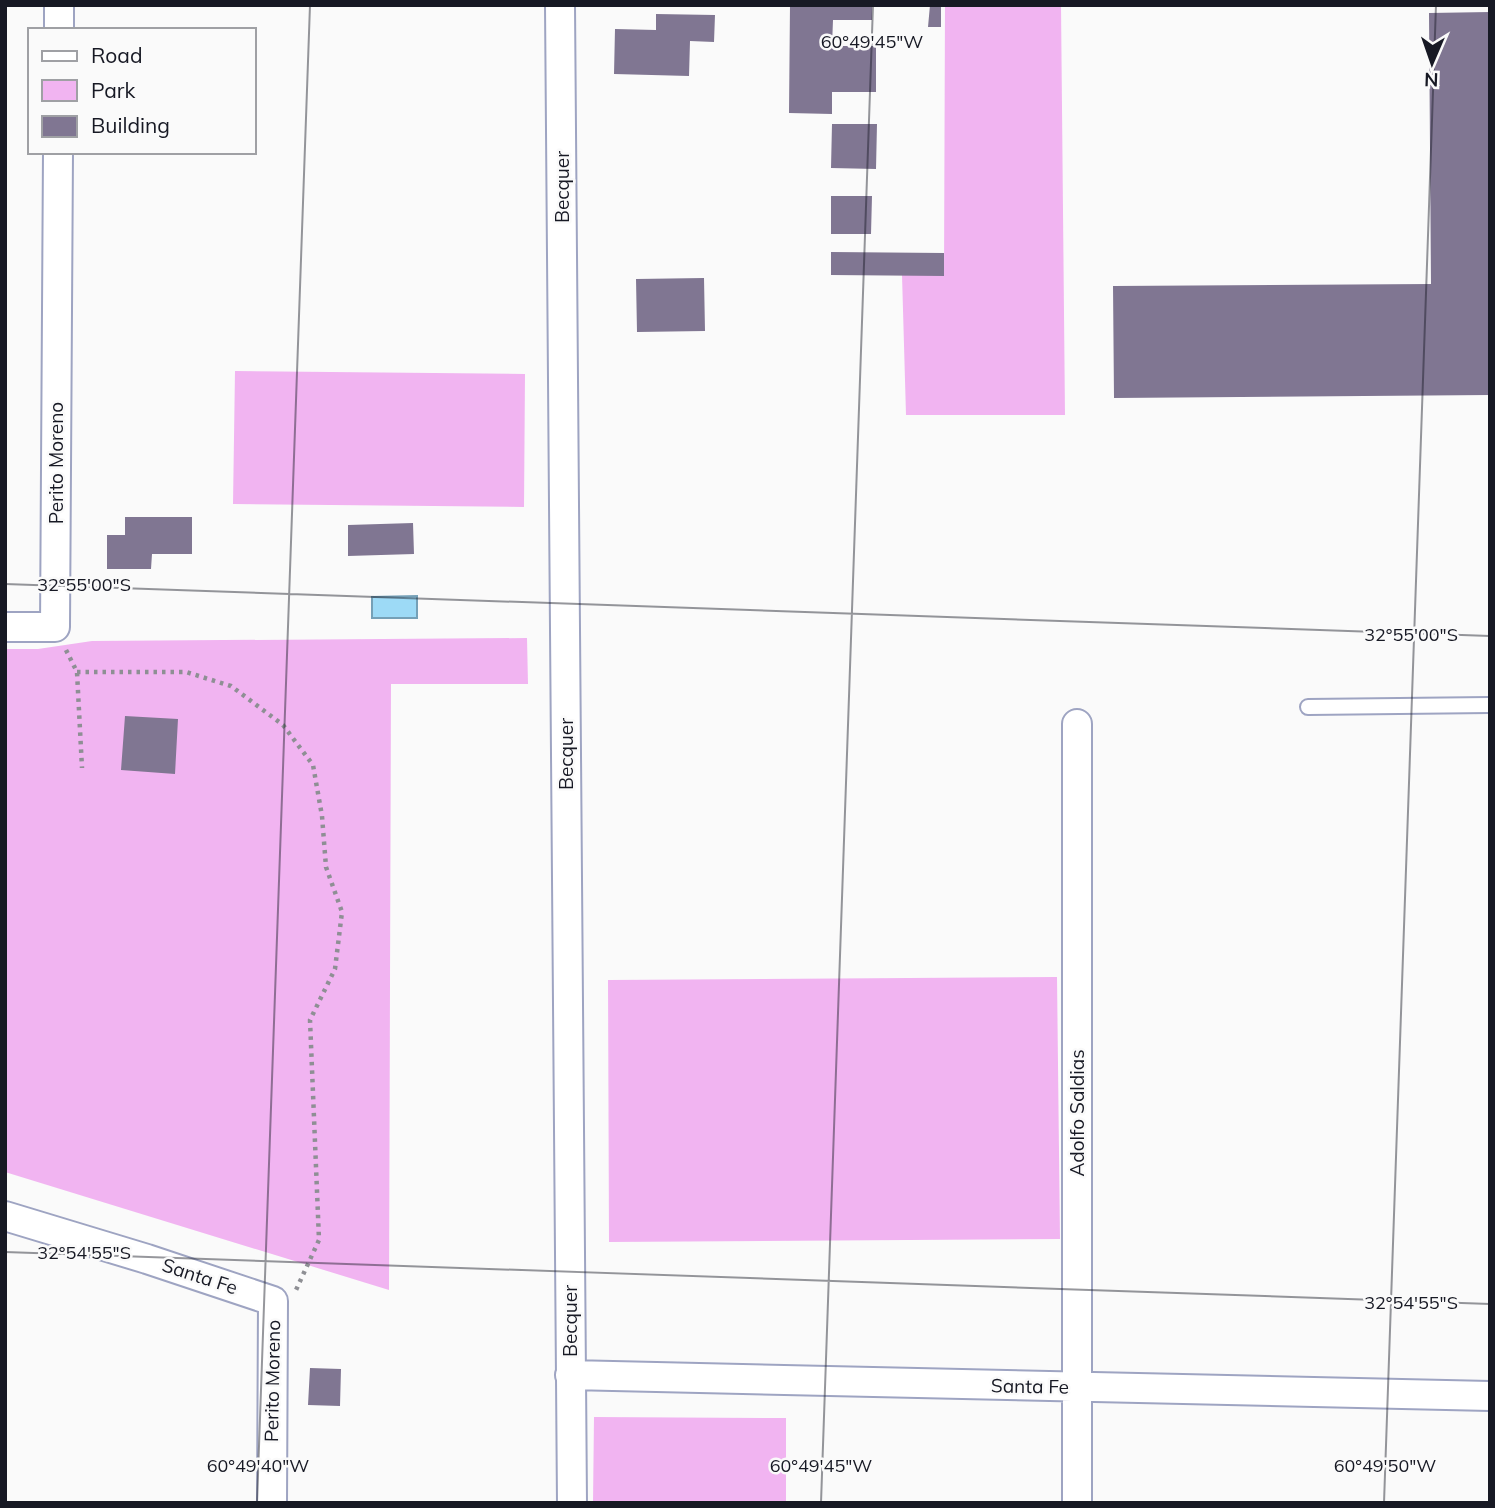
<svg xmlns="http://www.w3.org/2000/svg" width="1495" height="1508" viewBox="0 0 1495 1508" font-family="Mulish,sans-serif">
<rect width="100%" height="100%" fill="#fafafa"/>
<!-- green -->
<path fill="#f1b4f1" d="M945 5H1061L1065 415H906L902 275H944Z
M235 371 525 374 524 507 233 504Z
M527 638 528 684H391L389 1290 5 1172V649H38L92 641Z
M1057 977 1060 1239 609 1242 608 980Z
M594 1417 786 1418V1503H593Z"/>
<!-- water -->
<path fill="#9ddaf6" stroke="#75a0b7" stroke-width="2" d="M417 596V618H372V597Z"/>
<!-- building -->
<path fill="#807692" d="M790 5H872V20H833L832 46H876V92H832V114L789 113Z
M930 5H941V27H928Z
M1490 12V395L1114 398 1113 286 1431 284 1429 13Z
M656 14 715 15 714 42 690 41 689 76 614 74 615 29 656 30Z
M832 124H877L876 169 831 168Z
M831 196H872L871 234H831Z
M831 252 944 253V276L831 275Z
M704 278 705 331 637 332 636 279Z
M125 517H192V554H152L151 569H107V535H125Z
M413 523 414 554 348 556V525Z
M125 716 178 719 175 774 121 770Z
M310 1368 341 1369 340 1406 308 1405Z"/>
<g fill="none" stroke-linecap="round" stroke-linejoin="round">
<!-- lane casing -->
<g stroke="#9ea4c2" stroke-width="18">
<path id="lane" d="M1308 707 1490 705"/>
</g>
<!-- street casing -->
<g stroke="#9ea4c2" stroke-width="32">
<path id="street" d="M560 5 572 1503
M59 30V5
M5 627H55L58 152
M1077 724V1503
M5 1216 147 1259 273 1301 272 1503
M570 1375 1490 1396"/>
</g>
<!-- path -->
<path stroke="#8e8f94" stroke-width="4.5" stroke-dasharray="3.5 5" stroke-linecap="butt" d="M66 650 77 672 82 768
M77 672H186L231 686 283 725 313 765 322 816 326 867 342 912 335 969 310 1020 319 1240 296 1290"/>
<!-- lane -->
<use href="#lane" stroke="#fff" stroke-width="14"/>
<!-- street -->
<use href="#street" stroke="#fff" stroke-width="28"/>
</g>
<!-- ticks -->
<path fill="none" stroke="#171924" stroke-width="2" stroke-opacity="0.45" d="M5 584 1490 636M5 1252 1490 1304M257 1503 310 5M821 1503 873 5M1384 1503 1436 5"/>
<g text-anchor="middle" stroke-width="5" stroke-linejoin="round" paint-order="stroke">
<!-- street labels -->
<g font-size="19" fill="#171924" stroke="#fafafa">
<text transform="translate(562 187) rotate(-90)" y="7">Becquer</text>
<text transform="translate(56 463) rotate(-90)" y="7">Perito Moreno</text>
<text transform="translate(566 754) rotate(-90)" y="7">Becquer</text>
<text transform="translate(1077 1113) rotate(-90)" y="7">Adolfo Saldias</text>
<text transform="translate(200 1276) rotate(18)" y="7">Santa Fe</text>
<text transform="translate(570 1321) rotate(-90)" y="7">Becquer</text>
<text transform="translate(272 1381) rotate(-89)" y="7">Perito Moreno</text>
<text transform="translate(1030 1386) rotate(1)" y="7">Santa Fe</text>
</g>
</g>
<g font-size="18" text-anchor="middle" fill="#171924" stroke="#fafafa" stroke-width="5" stroke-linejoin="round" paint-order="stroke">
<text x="872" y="48">60°49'45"W</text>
<text x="84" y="591">32°55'00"S</text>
<text x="1411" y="641">32°55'00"S</text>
<text x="84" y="1259">32°54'55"S</text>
<text x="1411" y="1309">32°54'55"S</text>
<text x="258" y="1472">60°49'40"W</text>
<text x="821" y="1472">60°49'45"W</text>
<text x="1385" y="1472">60°49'50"W</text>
</g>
<!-- border -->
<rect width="1495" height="1508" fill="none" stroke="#171924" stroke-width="14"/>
<!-- legend -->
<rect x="28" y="28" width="228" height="126" fill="#fafafa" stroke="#9fa0a4" stroke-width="2"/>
<rect x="42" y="51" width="35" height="10" fill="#ffffff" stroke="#9fa0a4" stroke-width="2"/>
<text x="91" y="63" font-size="21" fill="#171924">Road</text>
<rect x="42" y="80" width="35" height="21" fill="#f1b4f1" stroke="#9fa0a4" stroke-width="2"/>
<text x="91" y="98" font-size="21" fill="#171924">Park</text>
<rect x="42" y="116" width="35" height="21" fill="#807692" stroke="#9fa0a4" stroke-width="2"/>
<text x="91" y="133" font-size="21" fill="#171924">Building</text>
<!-- north arrow -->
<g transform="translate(1432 63) rotate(182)" stroke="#fafafa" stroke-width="5" paint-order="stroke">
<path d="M0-5L12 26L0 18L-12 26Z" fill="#171924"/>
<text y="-10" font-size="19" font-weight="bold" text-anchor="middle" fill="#171924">N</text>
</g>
</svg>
